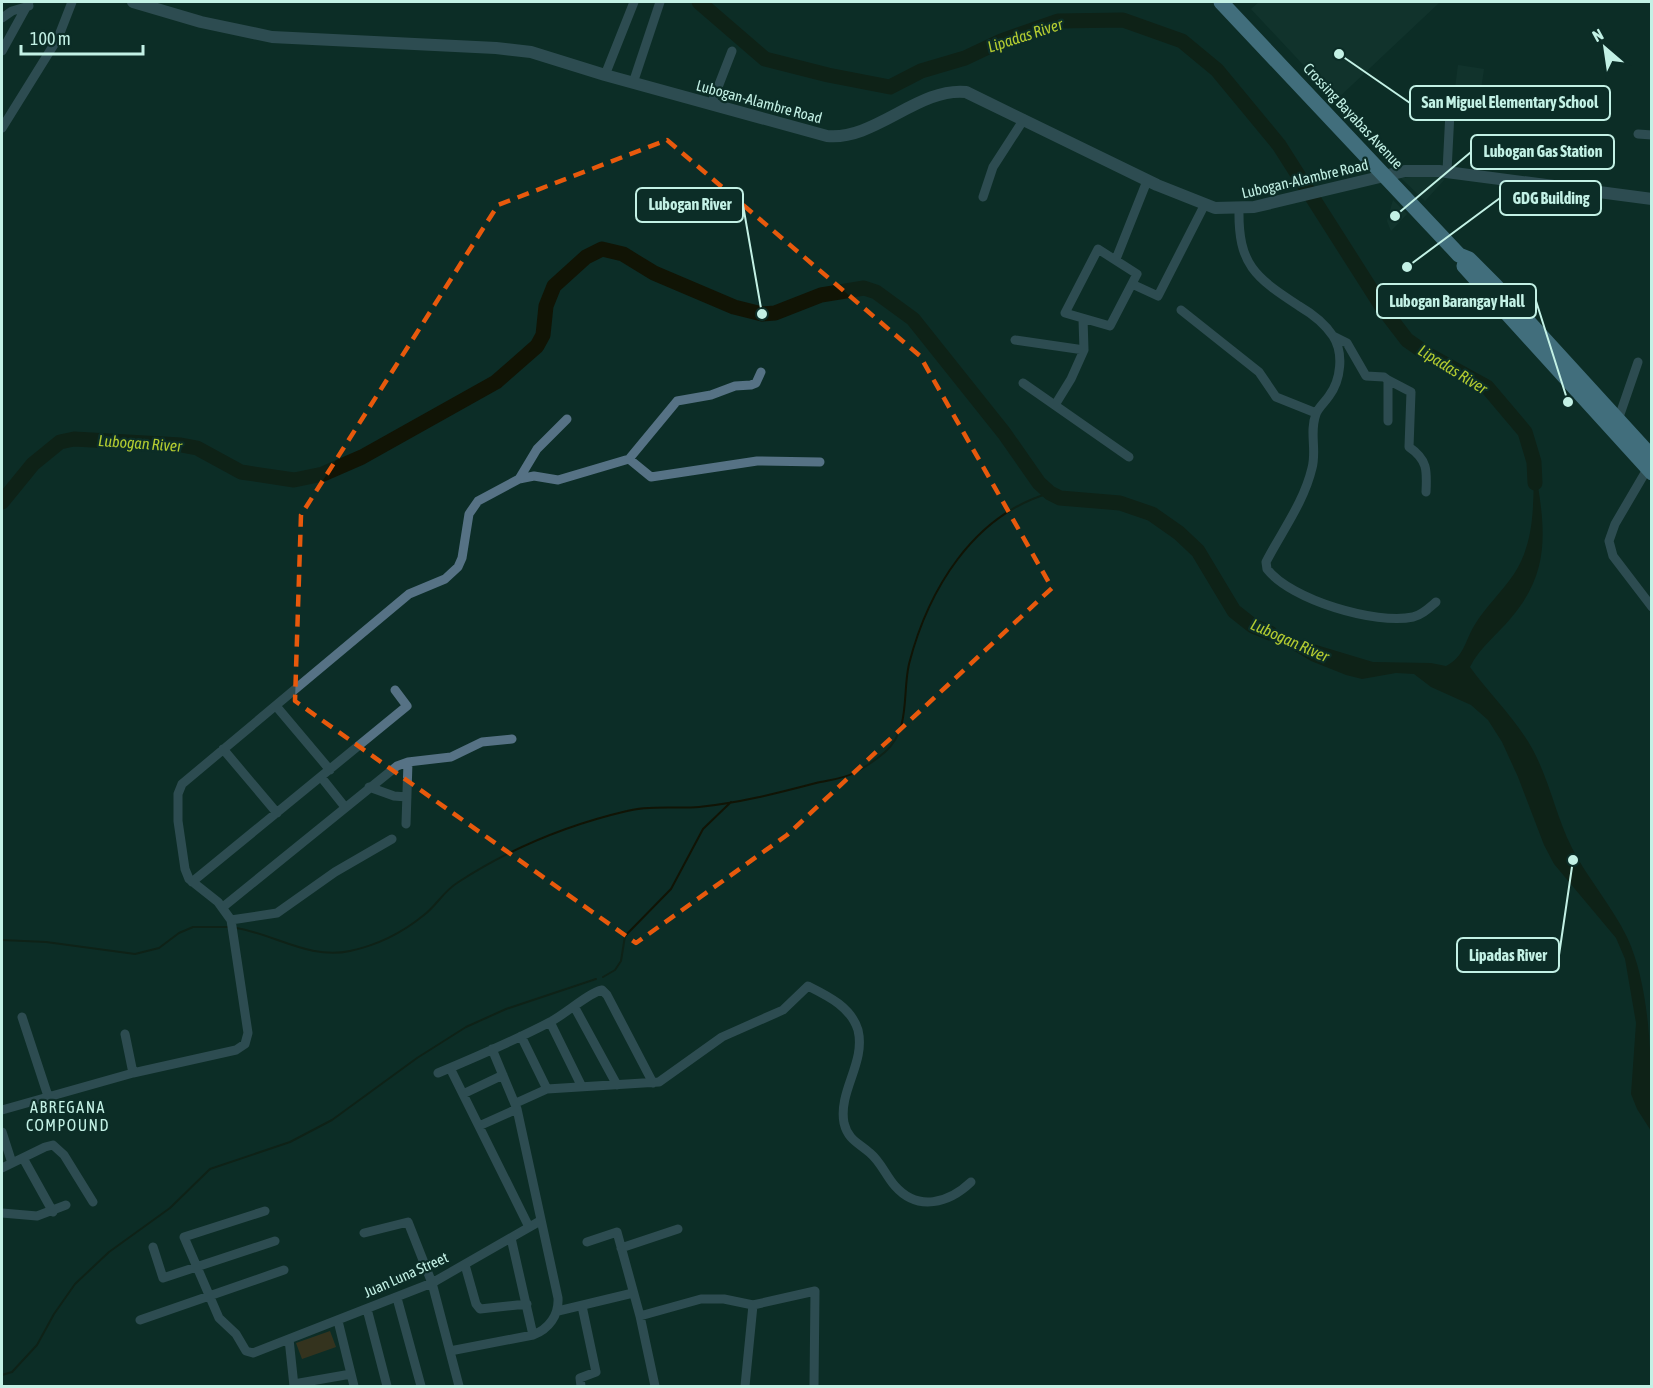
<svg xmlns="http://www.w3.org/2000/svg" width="1653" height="1388" viewBox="0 0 1653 1388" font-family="'Asap Condensed',sans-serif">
<rect width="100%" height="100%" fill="#0c2d27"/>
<!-- built -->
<path fill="#173b34" d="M1259 2H1440L1336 100 1251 9Z
M1458 65 1484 69 1478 109 1453 104Z
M1444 174V180L1425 201 1401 178Z
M1393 200 1407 214 1391 231 1387 221Z"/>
<!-- green -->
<path fill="#653b16" d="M330 1331 336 1347 302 1359 296 1343Z"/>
<!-- water -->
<path fill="#111405" d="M1534 462C1544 522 1554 568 1511 618 1497 635 1480 647 1470 667 1490 695 1517 720 1533 750 1550 782 1556 816 1572 848 1588 879 1612 906 1627 937 1652 990 1652 1073 1651 1131L1637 1109 1631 1094 1636 1023 1625 959 1616 938 1554 864 1544 845 1518 777 1502 742 1488 720 1471 705 1431 687 1414 674 1396 673 1362 679 1346 675 1311 661 1253 626 1373 662 1431 663 1446 666C1464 657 1465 641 1474 626 1485 607 1502 592 1514 574 1536 540 1533 501 1534 462Z"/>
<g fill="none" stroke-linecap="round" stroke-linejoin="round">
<!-- stream -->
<path stroke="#111405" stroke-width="2" d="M236 928C274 934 310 960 350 951 378 945 402 933 424 915 436 906 444 891 457 883 509 849 567 825 627 811 650 805 676 809 699 807 739 803 778 793 816 783 828 780 844 779 856 772 865 767 877 759 885 752 911 729 902 694 909 664 928 590 973 515 1050 493
M2 940 46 942 135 954 159 948 179 933 193 927H229
M603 977 615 970 621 961 625 936 671 889 703 829 731 802
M2 1375 12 1372 37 1345 54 1314 75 1284 109 1252 170 1208 210 1169 290 1142 332 1120 417 1058 466 1027 506 1009 596 979"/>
<!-- river -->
<path stroke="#111405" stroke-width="15" d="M699 2 765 59 828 75 890 87 921 71 965 58 1001 41 1058 21 1123 20 1182 41 1217 70 1279 145 1384 310 1407 340 1427 354 1487 387 1525 432 1534 462 1535 483
M2 502 33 464 60 442 74 439 181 445 197 448 241 472 294 480 323 474 362 457 496 382 537 346 543 335 546 306 554 286 586 257 602 249 623 254 654 273 734 307 762 314 775 313 821 295 864 288 876 292 913 319 1004 433 1039 483 1050 493 1060 498 1120 503 1152 514 1179 533 1198 551 1234 611 1253 626 1270 633"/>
<!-- minor -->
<path stroke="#567285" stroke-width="9" d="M2 18 12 11 29 6
M2 51 29 2
M605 75 634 2
M633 83 660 2
M711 105 732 51
M2 128 58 38 72 2
M1638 134 1652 135
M1447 171 1451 92
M983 197 993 167 1024 119
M1239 209C1238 265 1255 277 1299 306 1311 313 1325 324 1333 336 1344 353 1341 380 1329 396 1325 402 1318 408 1316 414 1309 432 1317 450 1312 468 1304 502 1282 531 1266 562L1267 569C1291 600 1376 625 1413 617 1422 615 1429 608 1436 602
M1098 249 1137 274 1110 326 1065 313Z
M1116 259 1147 181
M1132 284 1158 296 1204 206
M1181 310 1259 372 1276 397 1316 413
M1333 336 1347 343 1366 376 1384 377 1388 380V421
M1015 340 1084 350
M1388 380 1411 392 1409 447C1428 460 1427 471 1426 492
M1023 383 1129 457
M1055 405 1071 379 1084 350 1083 319
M1618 420 1638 362
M629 459 651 477 757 461 820 462
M1649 466 1615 524 1609 541 1613 556 1652 607
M519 479 537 449 567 419
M276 706 330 770
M223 749 277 813
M321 777 345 807
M369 787 394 796 407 797
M406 824 408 762
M192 882 407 706 395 690
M223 907 397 766 408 762 451 757 482 742 512 739
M231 920 277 913 335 872 392 839
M575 1008 617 1085
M22 1017 48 1096
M550 1022 582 1087
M125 1034 133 1073
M521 1036 547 1089
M450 1068 529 1227
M438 1073C476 1057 514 1041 550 1022 564 1015 590 992 602 990L607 995 653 1083
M463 1094 503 1075
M516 1103 547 1089 659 1082 722 1037 783 1010 808 986C828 996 851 1007 858 1030 866 1063 838 1091 844 1123 848 1140 859 1143 870 1153 881 1162 886 1176 895 1186 918 1212 949 1203 971 1182
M2 1110 133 1073 236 1050 245 1044 248 1033 231 920 218 902 189 879 185 869 178 821V794L182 784 409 594 445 579 458 567 462 558 469 514 478 501 519 479 534 476 558 480 629 459 677 401 711 395 735 386 751 385 756 383 761 372
M479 1126 517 1109
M2 1132 12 1163
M23 1158 53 1212
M2 1168 45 1147 53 1145 64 1155 93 1202
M265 1211 184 1237 219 1318 236 1334 246 1351 253 1353 432 1283 540 1221
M2 1213 37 1216 66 1205
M364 1233 408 1222 432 1283 459 1386
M511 1238 533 1335
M587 1242 617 1232 640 1316 655 1386
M153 1247 163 1278 275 1241
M621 1248 678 1229
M465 1265 476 1304 480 1309 527 1304
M397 1298 421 1386
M367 1309 387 1386
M558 1311 633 1293
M640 1316 701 1299H724L753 1305 815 1291 814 1386
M140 1320 284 1270
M338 1321 354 1386
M289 1339 294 1386
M450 1351 533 1335C549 1329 559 1315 558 1298L517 1109 492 1049
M294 1384 351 1374
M581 1386 580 1378 596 1372 582 1306
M745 1386 753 1305"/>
<!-- tertiary -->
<path stroke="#567285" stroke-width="12" d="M133 2 201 22 272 37 496 48 531 52 605 75 827 136C874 141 919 87 966 92L1157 185 1215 208 1254 207 1405 171H1439L1652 199"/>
<!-- primary -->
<path stroke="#81bde5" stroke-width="15" d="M1221 2 1459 255 1469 259 1495 285 1652 457
M1464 266 1652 473"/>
</g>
<!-- marked area -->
<path d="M0 0H1653V1388H0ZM667 140 920 356 1052 588 787 835 636 943 295 701 301 515 498 205Z" fill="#0c2d27" fill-opacity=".55" fill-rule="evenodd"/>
<path fill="none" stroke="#e8590c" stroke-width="4.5" stroke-dasharray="12 8" stroke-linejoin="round" d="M667 140 920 356 1052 588 787 835 636 943 295 701 301 515 498 205Z"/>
<g text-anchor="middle" stroke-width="4.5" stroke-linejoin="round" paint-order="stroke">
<!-- street labels -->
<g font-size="15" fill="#c3f1e5" stroke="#0c2d27">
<text transform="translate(759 102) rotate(15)" y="5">Lubogan-Alambre Road</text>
<text transform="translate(1353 116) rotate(47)" y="5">Crossing Bayabas Avenue</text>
<text transform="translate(1305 179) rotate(-13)" y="5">Lubogan-Alambre Road</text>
<text transform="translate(406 1275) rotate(-24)" y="5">Juan Luna Street</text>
</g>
<!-- water labels -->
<g font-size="16" font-style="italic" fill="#b4cc31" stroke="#0c2d27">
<text transform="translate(1025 35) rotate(-18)" y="6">Lipadas River</text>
<text transform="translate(1453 369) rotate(32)" y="6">Lipadas River</text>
<text transform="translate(140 443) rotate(4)" y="6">Lubogan River</text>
<text transform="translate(1290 640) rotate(24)" y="6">Lubogan River</text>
</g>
<!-- neighbourhood labels -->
<g font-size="16" letter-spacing="1.5" fill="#c3f1e5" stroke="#0c2d27">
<text x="68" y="1113">ABREGANA<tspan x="68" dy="18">COMPOUND</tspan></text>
</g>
</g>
<!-- callouts -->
<path fill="none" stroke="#c3f1e5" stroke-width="2" d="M1339 54L1410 103M1395 216L1471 152M1407 267L1500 198M762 314L743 205M1568 402L1536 301M1573 860L1559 955"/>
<g fill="#c3f1e5" stroke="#0c2d27" stroke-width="2">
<circle cx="1339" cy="54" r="6"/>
<circle cx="1395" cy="216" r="6"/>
<circle cx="1407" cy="267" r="6"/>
<circle cx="762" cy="314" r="6"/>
<circle cx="1568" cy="402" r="6"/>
<circle cx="1573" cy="860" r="6"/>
</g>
<g fill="#0c2d27" stroke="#c3f1e5" stroke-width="2">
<rect x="1410" y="86" width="200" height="34" rx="6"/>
<rect x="1471" y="135" width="143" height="34" rx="6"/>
<rect x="1500" y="181" width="101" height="34" rx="6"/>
<rect x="636" y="188" width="107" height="34" rx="6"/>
<rect x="1377" y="284" width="159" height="34" rx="6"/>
<rect x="1457" y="938" width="102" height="34" rx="6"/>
</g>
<g font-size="16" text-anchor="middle" font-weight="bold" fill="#c3f1e5">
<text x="1510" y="108">San Miguel Elementary School</text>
<text x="1543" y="157">Lubogan Gas Station</text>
<text x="1551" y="204">GDG Building</text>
<text x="690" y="210">Lubogan River</text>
<text x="1457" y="307">Lubogan Barangay Hall</text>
<text x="1508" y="961">Lipadas River</text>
</g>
<!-- border -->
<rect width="1653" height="1388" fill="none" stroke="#c3f1e5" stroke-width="6"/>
<!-- north arrow -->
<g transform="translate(1605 48) rotate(331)" stroke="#0c2d27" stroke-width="4.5" paint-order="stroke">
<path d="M0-4.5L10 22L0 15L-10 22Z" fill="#c3f1e5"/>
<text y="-9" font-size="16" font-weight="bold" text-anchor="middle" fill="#c3f1e5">N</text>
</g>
<!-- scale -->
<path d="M21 45v9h122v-9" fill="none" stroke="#c3f1e5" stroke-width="3"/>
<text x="30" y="45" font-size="18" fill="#c3f1e5" stroke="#0c2d27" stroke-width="4.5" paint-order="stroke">100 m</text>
</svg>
